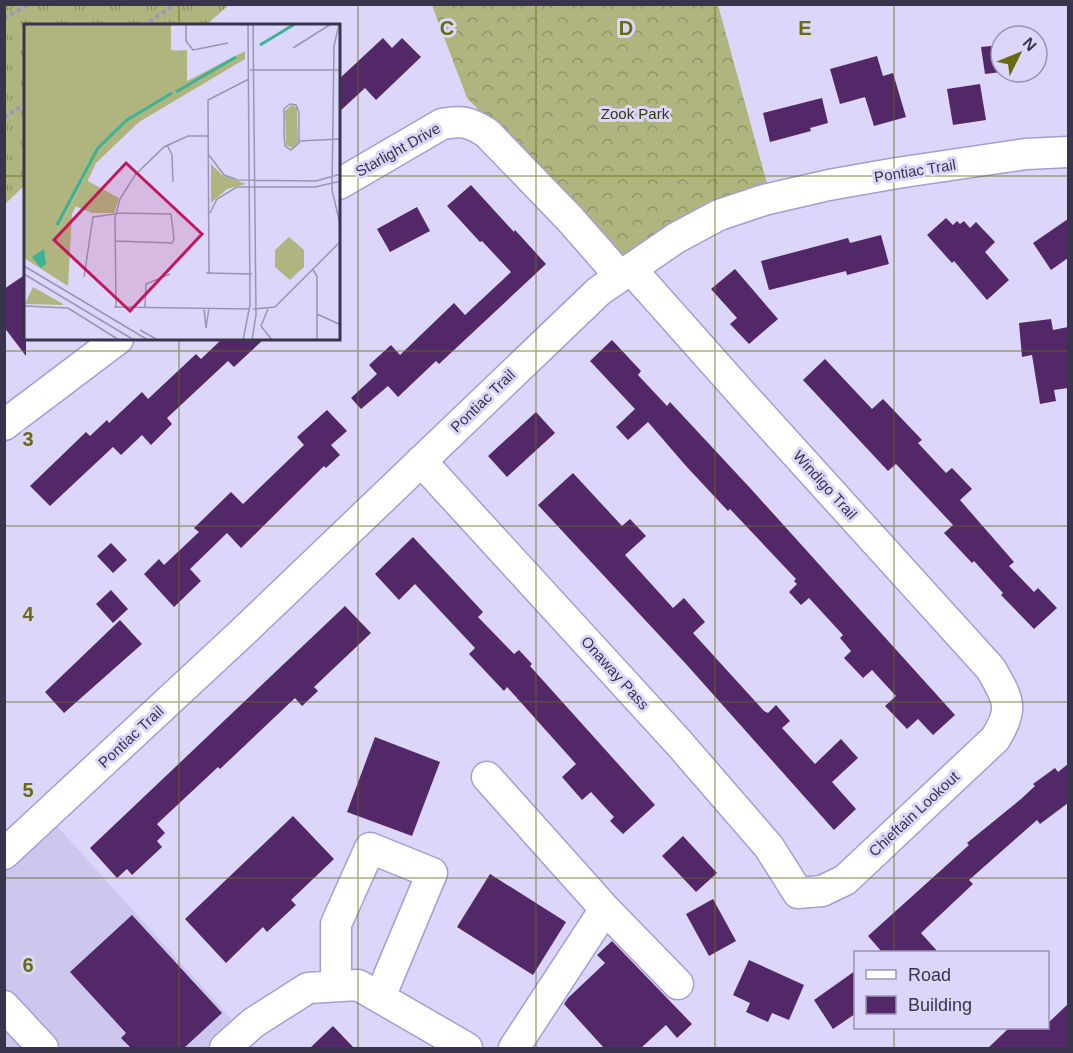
<svg xmlns="http://www.w3.org/2000/svg" width="1073" height="1053" viewBox="0 0 1073 1053" font-family="Helvetica,sans-serif">
<defs>
<pattern id="grass-tufts" width="24" height="20" patternUnits="userSpaceOnUse" patternTransform="scale(1.5)"><rect width="24" height="20" fill="#b0b57f"/><path d="M3 7l-1-3M5 7V3M7 7l1-3M15 17l-1-3M17 17v-4M19 17l1-3" fill="none" stroke="#90946a"/></pattern>
<pattern id="forest-crowns" width="20" height="18" patternUnits="userSpaceOnUse" patternTransform="scale(1.5)"><rect width="20" height="18" fill="#b0b57f"/><path d="M2 6a3 3 0 1 1 6 0M12 15a3 3 0 1 1 6 0" fill="none" stroke="#90946a"/></pattern>
</defs>
<rect width="100%" height="100%" fill="#dbd6fa"/>
<!-- built -->
<path fill="#cdc7ee" d="M46 814 243 1032 225 1048H5V854Z"/>
<!-- grass -->
<path fill="url(#grass-tufts)" d="M5 4H229V5L206 25 26 26 25 185 5 204Z"/>
<!-- forest -->
<path fill="url(#forest-crowns)" d="M432 5H718L768 187 624 259 467 98Z"/>
<!-- building -->
<path fill="#532868" d="M383 38 392 48 402 38 421 57 376 100 365 88 339 112V79Z
M1001 45V72L985 74 981 47Z
M877 56 883 76 893 73 906 117 874 126 865 97 840 104 830 69Z
M980 84 986 120 953 125 947 89Z
M822 98 828 123 810 128 811 131 770 142 763 113Z
M471 185 514 232 515 230 546 264 439 364 436 361 398 397 388 386 361 409 351 398 377 374 369 365 391 345 400 355 454 303 465 315 511 272 482 241 480 242 447 206Z
M417 207 430 231 390 252 377 229Z
M946 218 953 225 957 221 960 224 964 221 970 228 976 222 995 242 985 252 1009 280 987 300 954 261 952 263 927 235Z
M1068 219V258L1051 270 1033 243Z
M881 235 889 264 847 275 846 271 769 290 761 261 848 238 850 243Z
M735 269 778 319 749 344 730 324 737 318 711 289Z
M26 274V356L4 327V289Z
M1051 319 1053 330 1068 327V388L1054 390 1056 401 1040 404 1032 355 1022 357 1019 323Z
M222 339H264L234 367 228 361 167 418 172 424 151 445 142 435 121 455 113 447 50 506 30 486 86 432 90 436 107 420 109 423 142 392 148 399 196 354 201 359Z
M612 340 641 371 638 375 667 406 670 402 751 489 955 715 933 735 918 719 907 729 885 706 896 696 872 670 863 678 844 658 851 651 840 638 843 635 809 598 801 605 789 592 797 584 794 581 796 579 730 509 728 511 686 466 648 422 628 440 616 427 635 409 590 361Z
M825 359 872 409 883 399 922 440 918 443 946 473 952 468 972 489 960 500 1014 562 1009 566 1034 592 1038 588 1057 608 1034 629 1001 595 1003 593 974 561 972 563 944 533 953 525 896 464 888 471 803 380Z
M327 410 347 431 331 445 340 455 326 468 324 466 241 548 227 533 190 569 201 581 174 607 144 574 159 559 164 565 199 532 194 528 231 492 243 504 304 445 297 437Z
M536 412 555 433 507 477 488 456Z
M573 473 622 526 630 519 646 536 625 555 673 608 684 598 705 622 693 633 764 711 768 713 776 705 790 721 782 728 815 764 841 739 858 758 832 782 856 809 834 830 686 664 538 505Z
M413 537 483 612 478 617 514 654 519 650 532 664 530 666 655 805 623 834 610 821 614 817 591 792 582 800 562 777 576 764 507 687 504 691 469 654 475 648 415 584 399 600 375 574Z
M111 543 127 560 113 573 97 556Z
M111 590 128 609 113 623 96 604Z
M345 606 371 633 314 687 318 691 302 706 295 698 220 769 218 767 157 824 165 833 157 841 162 847 132 875 127 869 117 878 90 848Z
M120 620 142 644 64 713 45 692Z
M375 737 440 762 412 836 347 812Z
M1068 764V803L1040 824 1037 820 969 880 973 884 921 933 938 952H882L868 936 969 845 967 843 1021 799 1035 786 1033 784 1055 768 1058 772Z
M293 816 334 859 291 900 296 905 267 932 263 927 226 963 185 919Z
M683 836 717 873 696 892 662 856Z
M490 874 566 922 533 975 457 927Z
M713 899 736 941 709 956 686 914Z
M132 915 222 1013 184 1048H131L121 1038 126 1033 70 972Z
M612 941 692 1024 677 1038 666 1025 641 1048H604L564 1004 568 998 605 963 597 955Z
M749 960 804 985 789 1020 772 1013 768 1022 746 1012 750 1003 733 995Z
M855 971V1014L833 1029 814 1000Z
M1068 1004V1048H988L1009 1028H1047V1024Z
M333 1026 354 1048H310Z"/>
<g fill="none" stroke-linecap="round" stroke-linejoin="round">
<!-- minor casing -->
<g stroke="#a69cd5" stroke-width="33">
<path id="minor" d="M339 184 442 124C462 120 470 122 487 133L570 219 620 276
M4 425 118 339
M421 461 679 743 769 847 798 893 822 891 845 880 995 739C1015 708 1008 699 991 669L742 394 631 269
M487 777 605 909 514 1048
M4 854 245 630 599 291 676 238 719 215 764 200 829 185 897 173 1026 154 1068 152
M605 909 678 984
M336 986V924L370 848 432 873 380 997
M4 1006 43 1048
M225 1048 253 1023 308 988 358 985 467 1048"/>
</g>
<!-- path -->
<path stroke="#9c98b7" stroke-width="4" stroke-dasharray="4.5 3" stroke-linecap="butt" d="M4 19 28 4
M143 26 176 4
M4 118 26 103"/>
<!-- minor -->
<use href="#minor" stroke="#fff" stroke-width="30"/>
</g>
<!-- grid -->
<path fill="none" stroke="#676b0d" stroke-width="1.5" stroke-opacity="0.55" d="M179 4V26M358 4V1048M536 4V1048M715 4V1048M894 4V952M4 176H26M339 176H1068M179 339V1048M4 351H1068M4 526H1068M4 702H1068M4 878H1068M894 1028V1048"/>
<g text-anchor="middle" stroke-width="6" stroke-linejoin="round" paint-order="stroke">
<!-- park labels -->
<g font-size="15" fill="#363812" stroke="#dbd6fa">
<text x="635" y="119">Zook Park</text>
</g>
<!-- street labels -->
<g font-size="15" fill="#38344b" stroke="#dbd6fa">
<text transform="translate(398 150) rotate(-29)" y="5">Starlight Drive</text>
<text transform="translate(915 171) rotate(-9)" y="5">Pontiac Trail</text>
<text transform="translate(483 401) rotate(-44)" y="5">Pontiac Trail</text>
<text transform="translate(825 485) rotate(48)" y="5">Windigo Trail</text>
<text transform="translate(615 673) rotate(48)" y="5">Onaway Pass</text>
<text transform="translate(131 737) rotate(-43)" y="5">Pontiac Trail</text>
<text transform="translate(914 814) rotate(-43)" y="5">Chieftain Lookout</text>
</g>
</g>
<!-- overview -->
<g transform="translate(24 24)">
<rect width="316" height="316" fill="#dbd6fa"/>
<path d="M0 0H147V27L163 26V57L221 27V35L115 98 72 139 48 190 44 262 0 234ZM112 89 70 135 32 210 56 147ZM187 140 198 151 222 160 203 165 187 179ZM9 263 39 280V281L1 280Z" fill="#b0b57f" fill-rule="evenodd"/>
<path d="M86 9 91 10 88 17 92 19 88 49 80 44ZM142 25 163 29V53L125 76H116L111 92 65 144 30 214 12 217 57 139 50 130 58 118 87 81 96 88 101 86 110 28ZM268 81 273 84 274 119 269 124 262 121 261 87ZM62 156 95 174 90 189H68L51 182Z" fill="#b0b57f"/>
<path d="M265 213 280 226V243L266 256 251 243V226Z" fill="#b0b57f"/>
<path d="M20 225 22 240 17 244 8 233Z" fill="#3db395"/>
<path fill="none" stroke="#3db395" stroke-width="3" d="M236 21 271 0M152 68 212 33M33 201 74 124 103 96 148 69"/>
<path fill="none" stroke="#9a95b4" stroke-width="1.5" d="M162 0V17L169 26 204 19M315 0 310 22 308 166 317 204M269 24 307 0M226 46H317M266 80 272 81 275 88V119L267 126 261 122 260 111V85ZM275 117 317 115M143 121 148 131 149 158M185 131 200 151 214 156 292 157 317 150M186 189 193 175 213 163H291L317 157M91 217 148 219 150 215 147 190 92 189M0 242 124 316M289 246 293 252V316M182 249 228 250M185 249 184 76 225 55M0 250 110 316M60 253 69 193 91 190M0 282 44 284 95 316M90 283 226 285M92 283 91 193 96 175 111 151 140 123 164 112H184M121 283 122 260 146 250M180 284 182 304 185 284M229 285 251 283 317 217M244 285 237 302 248 316M293 290 317 301M116 306 134 316M219 316 226 281 224 0M228 316 232 291 229 0"/>
<path fill="#c2185b" fill-opacity="0.15" stroke="#c2185b" stroke-width="3" d="M102 139 178 210 106 287 30 216Z"/>
<rect width="316" height="316" fill="none" stroke="#38344b" stroke-width="3"/>
</g>
<g font-size="20" text-anchor="middle" font-weight="bold" fill="#676b0d" stroke="#dbd6fa" stroke-width="6" stroke-linejoin="round" paint-order="stroke">
<text x="447" y="35">C</text>
<text x="626" y="35">D</text>
<text x="805" y="35">E</text>
<text x="28" y="446">3</text>
<text x="28" y="621">4</text>
<text x="28" y="797">5</text>
<text x="28" y="972">6</text>
</g>
<!-- border -->
<rect width="1073" height="1053" fill="none" stroke="#38344b" stroke-width="12"/>
<!-- legend -->
<rect x="854" y="951" width="195" height="78" fill="#dbd6fa" stroke="#9a95b4" stroke-width="1.5"/>
<rect x="866" y="970" width="30" height="9" fill="#ffffff" stroke="#9a95b4" stroke-width="1.5"/>
<text x="908" y="981" font-size="18" fill="#38344b">Road</text>
<rect x="866" y="996" width="30" height="18" fill="#532868" stroke="#9a95b4" stroke-width="1.5"/>
<text x="908" y="1011" font-size="18" fill="#38344b">Building</text>
<!-- north arrow -->
<g transform="translate(1019 54) rotate(47)"><circle r="28" fill="#dbd6fa" stroke="#9a95b4" stroke-width="1.5"/>
<path d="M0-4.5L10 22L0 15L-10 22Z" fill="#676b0d"/>
<text y="-9" font-size="16" font-weight="bold" text-anchor="middle" fill="#38344b">N</text>
</g>
</svg>
